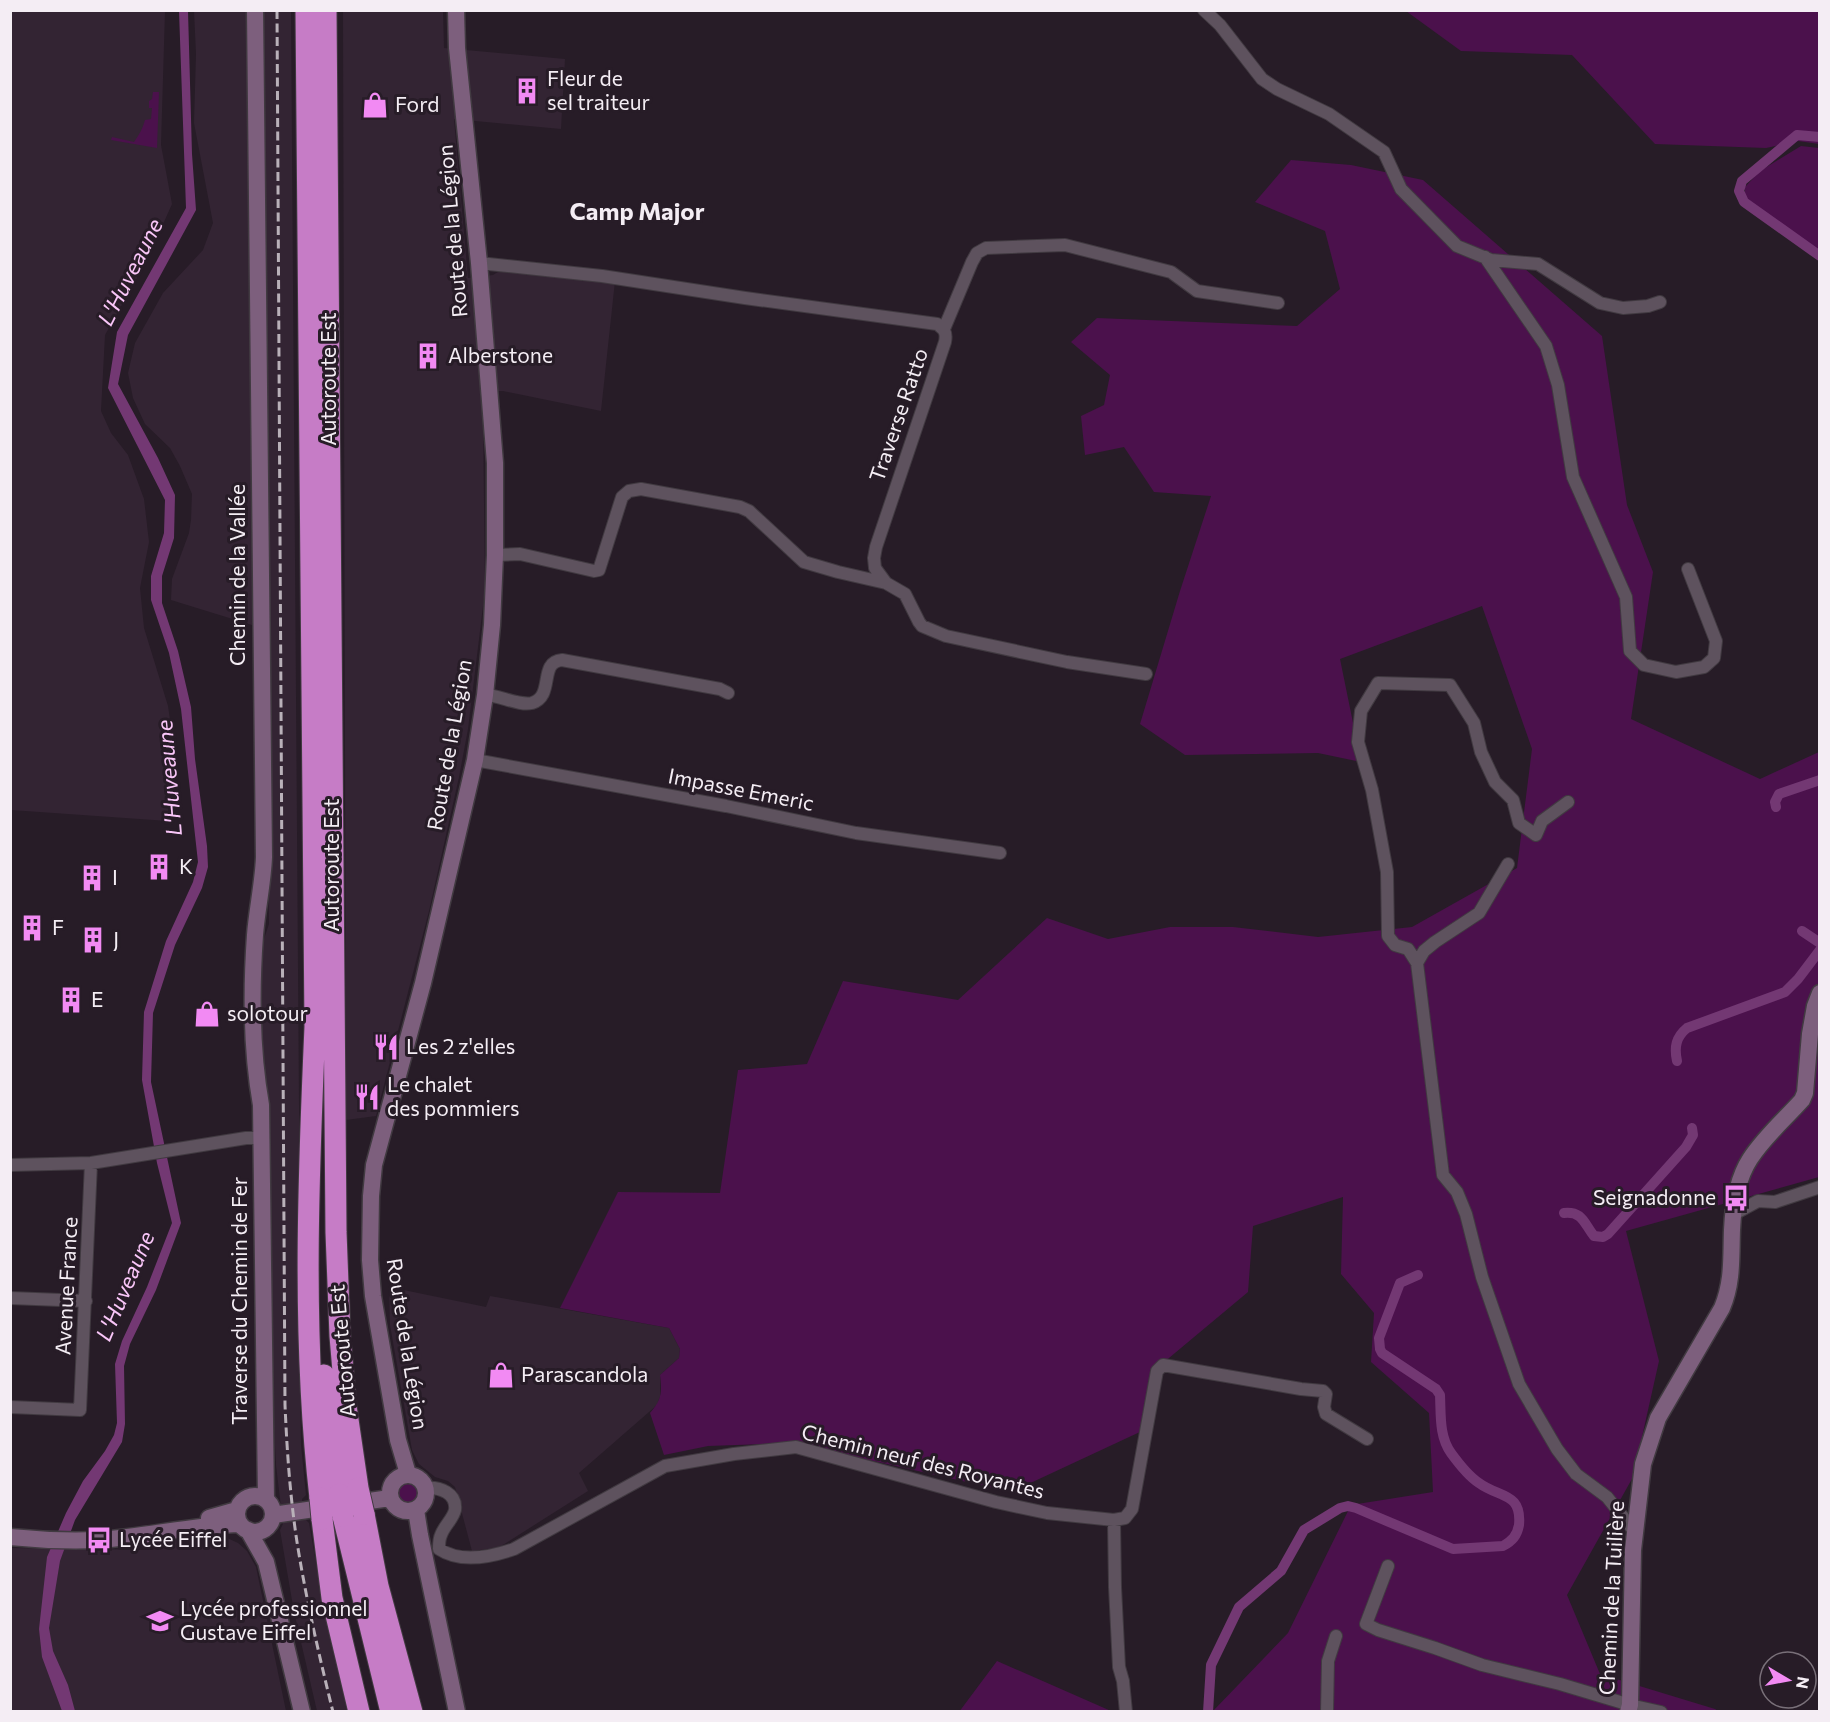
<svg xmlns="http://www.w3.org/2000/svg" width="1830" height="1722" viewBox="0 0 1830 1722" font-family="Commissioner,sans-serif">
<rect width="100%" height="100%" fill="#271c27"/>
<!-- built -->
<path fill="#332433" d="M10 11H165L161 145 172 204 148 258 105 335 101 411 111 433 128 455 144 499 149 542 140 588 144 628 168 706 174 747 168 821 11 810Z
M194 11H291L299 1105V1333L301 1445 306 1495 302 1499 304 1518 309 1523 324 1608 347 1711H317L294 1612 280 1530 283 1524 276 1465 272 1389 270 1100 262 1066 261 948 269 924 265 629 171 600 172 579 189 533 191 520 192 494 180 466 170 448 145 424 133 398 128 373 135 343 163 293 203 250 213 223 194 123 196 54Z
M343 11H443L444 48 565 59 561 129 454 119 468 278 493 275 506 267 615 281 601 411 503 391H480L483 416 485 590 468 729 459 777 429 911 376 1116 346 1120Z
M389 1287 486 1307 490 1296 669 1328 680 1349 679 1358 660 1375V1397L657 1405 579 1473 588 1491 498 1548 472 1551 455 1487 448 1481 435 1477 419 1464 412 1450 390 1325Z
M213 1536 225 1537 238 1543 247 1551 256 1567 286 1711H11L10 1548 153 1550 163 1540Z"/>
<!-- green -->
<path fill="#4b114c" d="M1406 11H1819V144L1798 141 1766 148 1655 144 1572 55 1461 51Z
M153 92H159L157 148 111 140 112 137 134 142C139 135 143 128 145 120L151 119 152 108H149V101L152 99Z
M1801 146 1819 148V252L1760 211 1745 198V187L1760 171Z
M1291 160 1351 165 1423 180 1602 336 1627 505 1653 572 1631 719 1760 779 1819 752V1177L1626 1231 1659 1361 1633 1477 1567 1595 1600 1674 1715 1709 1718 1711H1213L1288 1633 1351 1505 1433 1492 1429 1413 1371 1362 1374 1313 1341 1274 1343 1197 1253 1226 1248 1292 1157 1368 1142 1431 1011 1492 794 1443 708 1446 664 1455 650 1413C662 1400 662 1392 660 1375L679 1358 680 1349 669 1328 560 1308 618 1192 720 1193 738 1070 807 1064 843 981 958 1000 1047 918 1108 939 1170 927H1233L1318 937 1412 927 1517 868 1532 749 1482 606 1340 659 1361 762 1318 753 1185 755 1140 724 1180 591 1211 496 1154 492 1124 447 1085 455 1081 416 1104 405 1110 375 1071 342 1097 318 1297 326 1340 289 1325 231 1255 202Z
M397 1493a12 12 0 1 1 24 0a12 12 0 1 1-24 0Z
M997 1661 1111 1711 959 1712Z"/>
<!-- water -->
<path fill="#733873" d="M179 11H188L192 154 196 210 128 335 118 384 158 458 175 495 174 538 162 576V603L178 651 191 707 195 759 207 846 208 867 202 888 175 945 153 1013 151 1082 181 1223 156 1290 130 1344 124 1366 125 1424 122 1442 75 1520 60 1561 49 1628 53 1651 68 1685 75 1711H62L42 1657 39 1629 47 1557 66 1513 83 1481 105 1451 114 1435 117 1423 115 1364 122 1341 147 1287 172 1223 157 1163 142 1080 144 1012 166 941 193 882 198 862 181 709 169 653 151 600V576L164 533 165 500 108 388 117 332 186 208Z"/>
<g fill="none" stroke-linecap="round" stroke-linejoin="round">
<!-- canal -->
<path stroke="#733873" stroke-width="10" d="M1820 137 1797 135 1742 181 1739 191 1744 202 1820 256
M1776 807 1775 802 1779 794 1820 780
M1802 931 1820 943
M1677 1061C1674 1047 1676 1037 1687 1028L1785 992 1798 979 1820 950
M1564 1213C1583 1211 1584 1224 1594 1236L1603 1237 1608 1234 1686 1147 1693 1135 1692 1128
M1208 1712 1211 1665 1239 1607 1281 1571 1304 1530 1340 1508 1348 1506 1356 1508 1453 1549 1503 1546C1512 1541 1517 1536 1519 1525 1522 1492 1499 1498 1479 1483 1468 1476 1459 1464 1451 1453 1439 1436 1441 1415 1440 1395L1436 1389 1382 1353 1380 1349 1379 1338 1400 1283 1418 1275"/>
<!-- street casing -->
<g stroke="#413a41" stroke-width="14">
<path id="street" d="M1204 10 1220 25 1262 79 1277 89 1329 114 1384 152 1401 189 1457 246 1491 260 1538 264 1600 303 1623 308 1648 306 1660 302
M1485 257 1546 346 1558 385 1573 477 1626 597 1630 651 1644 665 1676 672 1704 667 1714 658 1716 641 1688 569
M479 263 602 276 745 298 937 324C944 329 947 332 945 342L876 547 874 558 875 568 886 583 905 594 919 622 922 626 946 636 1067 662 1146 674
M944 329 972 262 977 253 986 248 1065 245 1171 272 1197 291 1278 303
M495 555 520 554 594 571 599 570 622 497 629 491 641 489 740 507 749 511 804 562 838 572 886 583
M485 695C499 695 519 706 532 703 555 696 538 662 562 660L720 689 728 693
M475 760 726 806 856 833 1000 853
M1568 802 1542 821 1536 835 1519 823 1513 800 1495 782 1481 752 1474 723 1450 685 1378 683 1361 711 1358 742 1372 790 1387 872 1388 936 1395 945 1408 949 1417 963 1443 1175 1457 1192 1466 1214 1482 1277 1519 1384 1557 1449 1576 1474 1607 1497 1635 1532
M1417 963 1424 951 1435 942 1479 913 1508 864
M10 1165 91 1163 246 1138H261
M1734 1214 1758 1201 1775 1202 1820 1187
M10 1298 86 1301
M10 1407 80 1410 91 1163
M426 1488C440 1487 457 1493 455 1510 453 1519 444 1526 441 1535 439 1539 439 1544 439 1549 460 1563 491 1557 514 1549L665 1466 734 1454 796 1447 996 1502 1047 1513 1114 1520 1125 1518 1132 1509 1157 1371 1163 1365 1301 1389 1323 1391 1326 1394 1324 1407 1326 1414 1367 1439
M1114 1520 1115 1587 1119 1667 1123 1681 1126 1712
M1388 1566 1366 1624 1378 1630 1435 1648 1482 1665 1560 1684 1630 1705 1661 1712
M1327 1712 1328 1661 1336 1636"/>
</g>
<!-- secondary casing -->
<g stroke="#413a41" stroke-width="19">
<path id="secondary" d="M255 10 264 857C263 883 257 909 255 935 251 992 251 1049 261 1105L266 1499
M408 1474 398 1440 373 1296 370 1260 371 1196 374 1165 423 983 475 760 485 695 492 625 495 555V463L479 263 457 48 456 10
M390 1493a18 18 0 1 1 36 0a18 18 0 1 1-36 0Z
M237 1514a18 18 0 1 1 36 0a18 18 0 1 1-36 0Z
M416 1510 420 1535 457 1712
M273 1515 390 1498
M209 1518 237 1510
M248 1530 266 1562 302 1712
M10 1537C39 1540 69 1541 98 1540 146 1537 192 1525 240 1524
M1628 1712 1630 1705 1633 1550 1643 1464 1658 1418 1722 1308C1733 1282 1731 1257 1732 1230 1733 1207 1737 1179 1750 1159 1764 1137 1785 1119 1802 1100L1805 1093 1810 1034 1815 1006 1820 993"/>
</g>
<!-- highway casing -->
<g stroke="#413a41" stroke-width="23">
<path id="highway" d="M306 10 315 1027C308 1183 302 1341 320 1498
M326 10 336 1232 340 1336 346 1406 358 1488
M324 1375 327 1413 339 1494
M364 1514 378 1586 412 1712
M343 1516 391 1712
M322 1519 332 1598 359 1712"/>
</g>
<!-- street -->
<use href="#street" stroke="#5e525e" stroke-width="12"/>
<!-- secondary -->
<use href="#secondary" stroke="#7d5f7d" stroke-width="16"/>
<!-- highway -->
<use href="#highway" stroke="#c67cc6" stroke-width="21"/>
<!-- rail -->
<path stroke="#b9b1b9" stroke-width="3" stroke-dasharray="9 4.5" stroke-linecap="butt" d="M277 10 285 1405C287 1451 290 1496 297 1542 306 1599 319 1655 333 1712"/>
<!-- highway-bridge casing -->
<g stroke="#413a41" stroke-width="23" stroke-linecap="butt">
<path id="highway-bridge" d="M358 1488 364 1514
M339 1494 343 1516
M320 1498 322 1519"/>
</g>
<!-- highway-bridge -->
<use href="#highway-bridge" stroke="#c67cc6" stroke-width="21"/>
</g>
<!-- icons -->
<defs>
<g id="building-bare" transform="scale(2.07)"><path d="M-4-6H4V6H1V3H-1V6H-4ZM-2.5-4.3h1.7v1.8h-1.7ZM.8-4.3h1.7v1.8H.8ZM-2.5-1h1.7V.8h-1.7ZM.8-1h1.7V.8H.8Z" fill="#f28af3" stroke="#271c27" stroke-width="2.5" paint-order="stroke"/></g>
<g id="shop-bare" transform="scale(2.07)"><path d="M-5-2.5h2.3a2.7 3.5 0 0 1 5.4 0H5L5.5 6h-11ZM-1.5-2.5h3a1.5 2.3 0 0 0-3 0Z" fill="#f28af3" stroke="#271c27" stroke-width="2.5" paint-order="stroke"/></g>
<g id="restaurant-bare" transform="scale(2.07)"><path d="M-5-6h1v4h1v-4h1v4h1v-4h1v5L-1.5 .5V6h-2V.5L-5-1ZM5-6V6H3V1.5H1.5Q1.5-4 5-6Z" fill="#f28af3" stroke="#271c27" stroke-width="2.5" paint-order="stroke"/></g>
<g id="bus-bare" transform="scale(2.07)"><path d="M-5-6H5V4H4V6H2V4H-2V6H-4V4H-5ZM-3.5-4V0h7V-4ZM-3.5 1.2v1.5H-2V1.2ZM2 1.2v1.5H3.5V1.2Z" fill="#f28af3" stroke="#271c27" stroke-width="2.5" paint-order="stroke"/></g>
<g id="school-bare" transform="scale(2.07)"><path d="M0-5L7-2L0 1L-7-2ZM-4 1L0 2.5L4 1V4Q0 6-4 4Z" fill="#f28af3" stroke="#271c27" stroke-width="2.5" paint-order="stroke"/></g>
</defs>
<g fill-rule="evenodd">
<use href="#building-bare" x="527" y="91"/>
<use href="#shop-bare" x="375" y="105"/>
<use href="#building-bare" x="428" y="356"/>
<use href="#building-bare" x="159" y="867"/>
<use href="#building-bare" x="92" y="878"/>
<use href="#building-bare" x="32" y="928"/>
<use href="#building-bare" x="93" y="940"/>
<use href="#building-bare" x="71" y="1000"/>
<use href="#shop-bare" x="207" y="1014"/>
<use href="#restaurant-bare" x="386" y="1047"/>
<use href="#restaurant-bare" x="367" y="1097"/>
<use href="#bus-bare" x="1736" y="1198"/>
<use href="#shop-bare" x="501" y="1375"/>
<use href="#bus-bare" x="99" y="1540"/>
<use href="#school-bare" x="160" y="1621"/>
</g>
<g text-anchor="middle" stroke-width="6" stroke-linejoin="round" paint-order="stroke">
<!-- poi labels -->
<g font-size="21" fill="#f4edf4" stroke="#271c27" text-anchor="start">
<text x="547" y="86">Fleur de<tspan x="547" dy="24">sel traiteur</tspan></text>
<text x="395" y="112">Ford</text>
<text x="448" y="363">Alberstone</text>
<text x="179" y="874">K</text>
<text x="112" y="885">I</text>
<text x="52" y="935">F</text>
<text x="113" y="947">J</text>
<text x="91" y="1007">E</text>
<text x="227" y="1021">solotour</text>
<text x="406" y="1054">Les 2 z'elles</text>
<text x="387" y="1092">Le chalet<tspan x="387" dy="24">des pommiers</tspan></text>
<text x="1716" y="1205" text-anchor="end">Seignadonne</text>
<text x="521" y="1382">Parascandola</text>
<text x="119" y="1547">Lycée Eiffel</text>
<text x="180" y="1616">Lycée professionnel<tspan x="180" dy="24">Gustave Eiffel</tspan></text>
</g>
<!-- street labels -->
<g font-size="21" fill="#f4edf4" stroke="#271c27">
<text transform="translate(453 231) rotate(-95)" y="7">Route de la Légion</text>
<text transform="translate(329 379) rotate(-90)" y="7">Autoroute Est</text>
<text transform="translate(899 415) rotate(-71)" y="7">Traverse Ratto</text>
<text transform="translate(238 575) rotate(-90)" y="7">Chemin de la Vallée</text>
<text transform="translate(450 745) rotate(-80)" y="7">Route de la Légion</text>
<text transform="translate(741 790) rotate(11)" y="7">Impasse Emeric</text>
<text transform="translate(332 865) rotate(-90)" y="7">Autoroute Est</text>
<text transform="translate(67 1286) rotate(-87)" y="7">Avenue France</text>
<text transform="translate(240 1301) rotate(-90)" y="7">Traverse du Chemin de Fer</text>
<text transform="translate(407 1344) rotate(81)" y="7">Route de la Légion</text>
<text transform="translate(343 1351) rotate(-95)" y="7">Autoroute Est</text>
<text transform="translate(923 1462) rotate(14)" y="7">Chemin neuf des Royantes</text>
<text transform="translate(1612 1598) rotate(-87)" y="7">Chemin de la Tuilière</text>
</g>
<!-- water labels -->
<g font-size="22" font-style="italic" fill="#f9c6f8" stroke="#271c27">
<text transform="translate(130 272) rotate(-63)" y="8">L'Huveaune</text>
<text transform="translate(169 778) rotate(-95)" y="8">L'Huveaune</text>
<text transform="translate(125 1286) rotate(-67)" y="8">L'Huveaune</text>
</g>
<!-- quarter labels -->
<g font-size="24" font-weight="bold" fill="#f4edf4" stroke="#271c27">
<text x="637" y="220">Camp Major</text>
</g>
</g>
<!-- border -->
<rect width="1830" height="1722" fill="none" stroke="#f4edf4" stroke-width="24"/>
<!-- north arrow -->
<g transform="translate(1788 1680) rotate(100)"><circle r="28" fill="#271c27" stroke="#797079" stroke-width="1.5"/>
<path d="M0-4.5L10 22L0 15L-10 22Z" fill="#f28af3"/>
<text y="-9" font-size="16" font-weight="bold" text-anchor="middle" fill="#f4edf4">N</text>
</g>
</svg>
